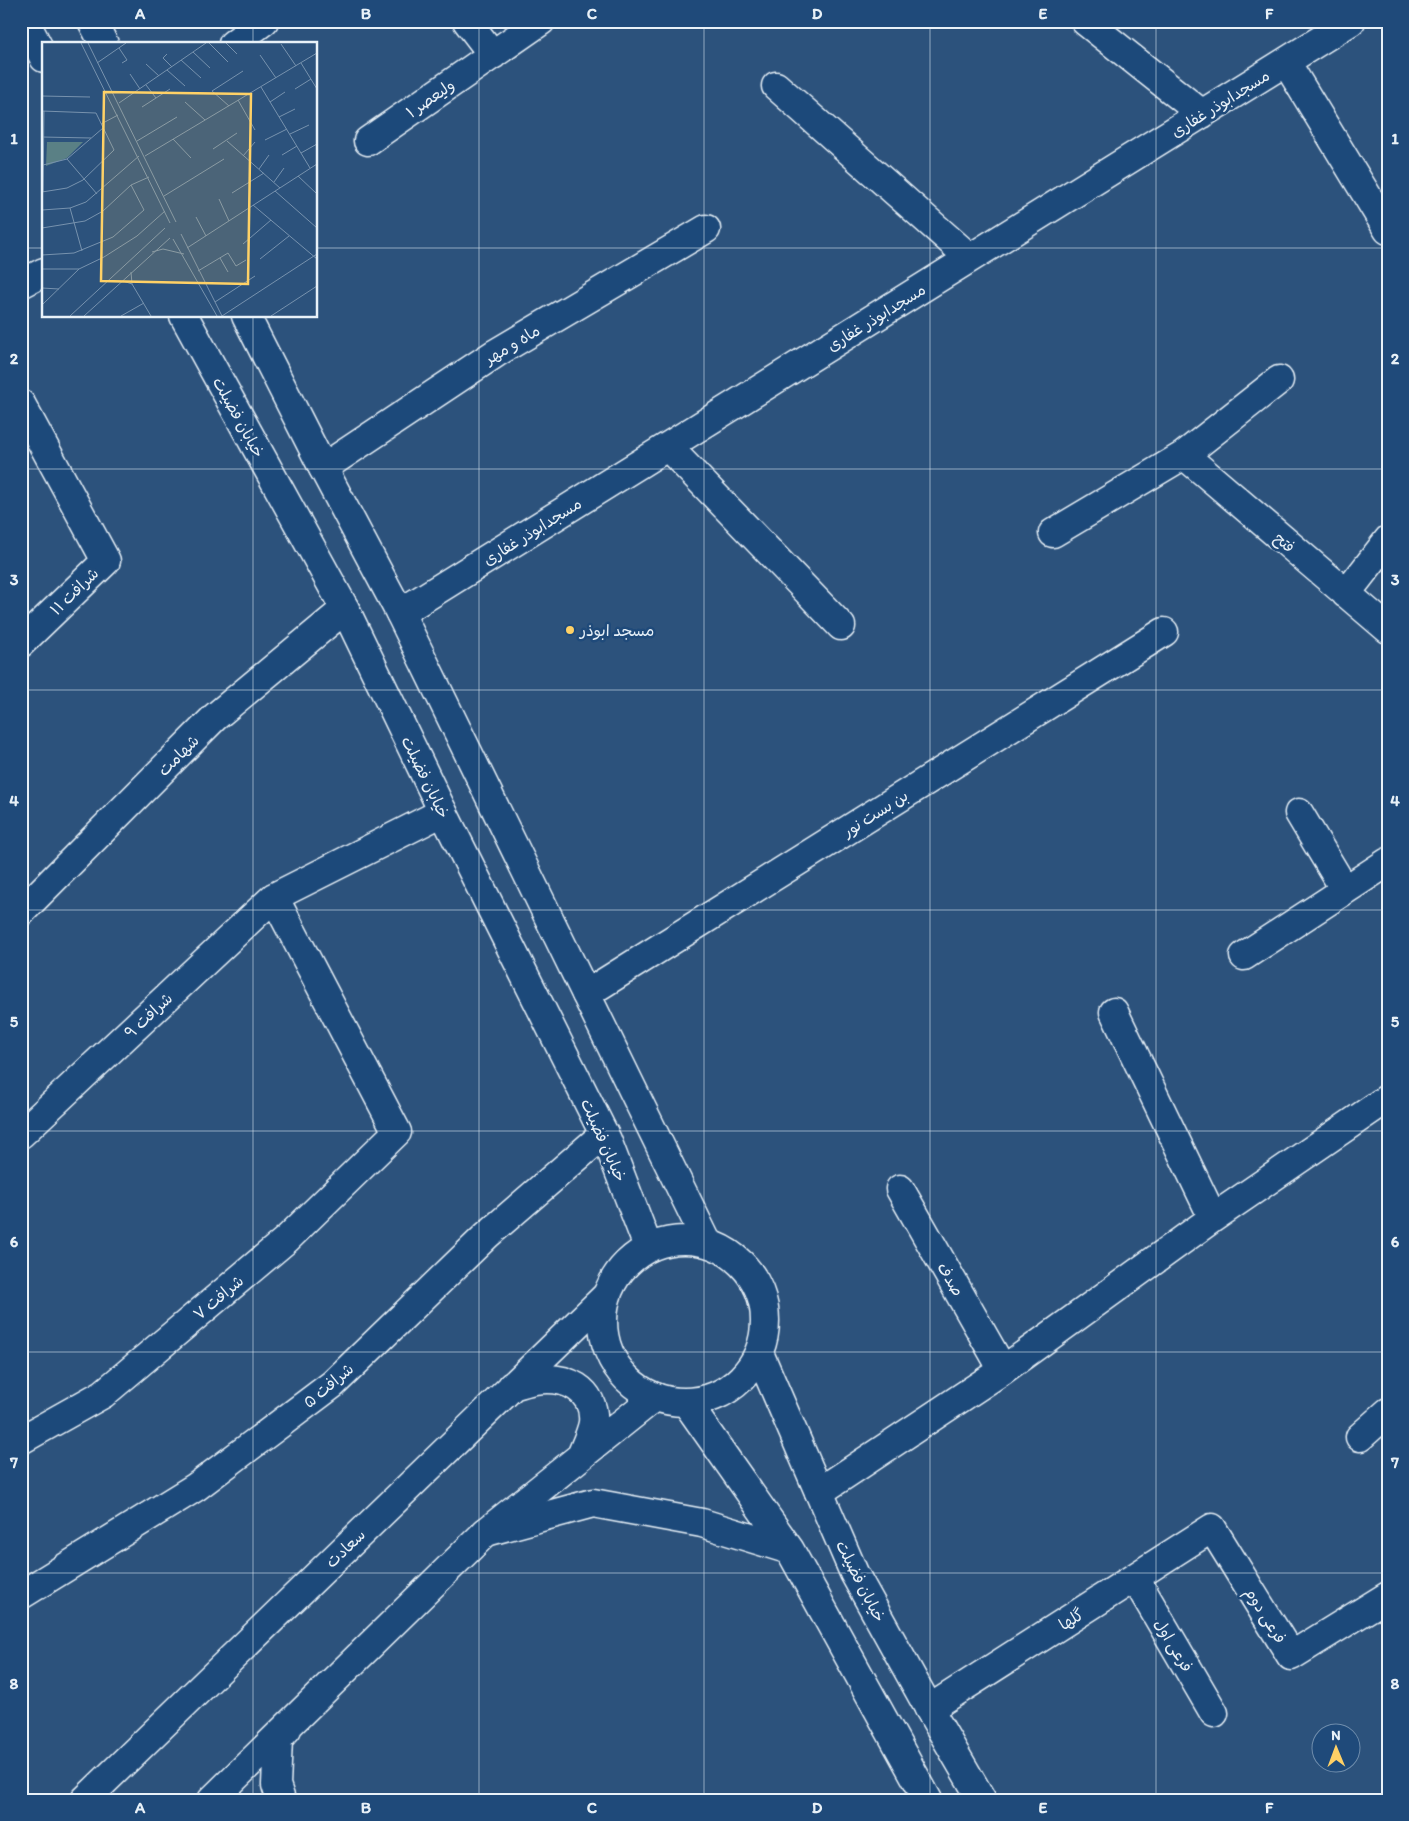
<svg xmlns="http://www.w3.org/2000/svg" width="1409" height="1821" viewBox="0 0 1409 1821" font-family="Itim,'Playpen Sans Arabic',sans-serif">
<rect width="100%" height="100%" fill="#2c527c"/>
<filter id="ink" filterUnits="userSpaceOnUse"><feTurbulence type="fractalNoise" baseFrequency=".02" numOctaves="2"/><feDisplacementMap in="SourceGraphic" scale="10" xChannelSelector="R" yChannelSelector="G"/><feConvolveMatrix kernelMatrix="1 2 1 2 8 2 1 2 1" color-interpolation-filters="sRGB"/></filter>
<g filter="url(#ink)">
<g fill="none" stroke-linecap="round" stroke-linejoin="round">
<!-- minor casing -->
<g stroke="#e8f1f8" stroke-width="31">
<path id="minor" d="M467 21 493 55
M1085 21 1202 114
M233 44 264 21
M1286 62 1388 230
M776 86 970 258
M368 141 541 21
M21 284 44 272
M21 404 106 561 21 643
M668 447 841 626
M1184 455 1388 629
M323 468 496 353 706 229
M1053 533 1184 455 1279 380
M1346 594 1388 540
M400 613 1351 21
M1299 813 1345 890
M21 912 215 717 345 609
M1244 956 1388 862
M586 994 1164 632
M1114 1012 1213 1218
M21 1134 274 897 443 812
M900 1189 1003 1370
M512 1386C520 1384 527 1381 535 1380 565 1375 596 1389 593 1423 591 1434 585 1446 581 1456
M1360 1437 1388 1412
M21 1440 103 1394 287 1239 397 1132 274 897
M819 1492 1003 1370 1213 1218 1388 1098
M1135 1578 1214 1713
M21 1595 196 1487 333 1384 487 1235 604 1134
M929 1709 1212 1528 1291 1656 1388 1596
M85 1800 605 1297
M212 1800 486 1532 655 1397
M281 1800 276 1785 278 1739 287 1729"/>
</g>
<!-- major casing -->
<g stroke="#e8f1f8" stroke-width="31">
<path id="major" d="M25 21 44 58
M92 21 104 44
M184 316 345 609 443 812 607 1140 648 1247
M246 316 323 468 400 613 707 1242
M603 1321a81 81 0 1 1 162 0a81 81 0 1 1-162 0Z
M759 1353 854 1573 936 1721 982 1800
M686 1402 790 1550 928 1800
M486 1532 593 1503 702 1523 790 1550"/>
</g>
<!-- minor -->
<use href="#minor" stroke="#1f4a7a" stroke-width="28"/>
<!-- major -->
<use href="#major" stroke="#1f4a7a" stroke-width="28"/>
</g>
</g>
<!-- grid -->
<path fill="none" stroke="#e8f1f8" stroke-width="1" stroke-opacity="0.55" d="M253 21V44M479 21V1800M704 21V1800M930 21V1800M1156 21V1800M21 248H44M316 248H1388M253 316V1800M21 469H1388M21 690H1388M21 910H1388M21 1131H1388M21 1352H1388M21 1573H1388"/>
<!-- markers -->
<circle fill="#ffd166" stroke="#1f4a7a" stroke-width="2" cx="570" cy="630" r="5"/>
<g text-anchor="middle" stroke-width="5" stroke-linejoin="round" paint-order="stroke">
<!-- street labels -->
<g font-size="16" fill="#e8f1f8" stroke="#1f4a7a">
<text transform="translate(430 98) rotate(-35)" y="6">ولیعصر ۱</text>
<text transform="translate(1220 103) rotate(-32)" y="6">مسجدابوذر غفاری</text>
<text transform="translate(876 317) rotate(-32)" y="6">مسجدابوذر غفاری</text>
<text transform="translate(512 344) rotate(-31)" y="6">ماه و مهر</text>
<text transform="translate(239 417) rotate(61)" y="6">خیابان فضیلت</text>
<text transform="translate(532 531) rotate(-32)" y="6">مسجدابوذر غفاری</text>
<text transform="translate(1285 542) rotate(41)" y="6">فتح</text>
<text transform="translate(74 591) rotate(-44)" y="6">شرافت ۱۱</text>
<text transform="translate(178 755) rotate(-45)" y="6">شهامت</text>
<text transform="translate(426 777) rotate(64)" y="6">خیابان فضیلت</text>
<text transform="translate(875 813) rotate(-32)" y="6">بن بست نور</text>
<text transform="translate(148 1015) rotate(-43)" y="6">شرافت ۹</text>
<text transform="translate(604 1140) rotate(66)" y="6">خیابان فضیلت</text>
<text transform="translate(951 1279) rotate(60)" y="6">صدف</text>
<text transform="translate(218 1297) rotate(-40)" y="6">شرافت ۷</text>
<text transform="translate(328 1385) rotate(-40)" y="6">شرافت ۵</text>
<text transform="translate(345 1548) rotate(-44)" y="6">سعادت</text>
<text transform="translate(861 1581) rotate(63)" y="6">خیابان فضیلت</text>
<text transform="translate(1266 1615) rotate(58)" y="6">فرعی دوم</text>
<text transform="translate(1071 1619) rotate(-32)" y="6">گلها</text>
<text transform="translate(1174 1645) rotate(59)" y="6">فرعی اول</text>
</g>
<!-- poi labels -->
<g font-size="16" fill="#e8f1f8" stroke="#1f4a7a" text-anchor="start">
<text x="580" y="636">مسجد ابوذر</text>
</g>
</g>
<!-- overview -->
<g transform="translate(42 42)">
<rect width="275" height="275" fill="#2c527c"/>
<path d="M5 100H41L25 116 4 124Z" fill="#5a8085"/>
<path fill="none" stroke="#7792ae" stroke-width="1" d="M39 1 128 181M46 1 134 180M167 1 186 20M184 1 195 12M239 2 254 24M77 6 85 18 80 21M151 10 168 26M125 12 121 16 130 25M218 13 234 36M139 18 159 36M55 21 84 1M259 21 275 47M104 22 117 34M125 28 143 44M88 32 98 47M104 43 114 56M219 45 268 126M253 47 269 37M0 54 48 55M196 58 213 88M143 60 163 78M228 60 243 50M77 61 164 1M187 64 170 49 201 29M100 65 128 47M0 69 54 71 72 108 41 138 25 146 0 150M237 75 253 67M59 82 76 73M248 92 267 83M0 95 49 96M131 97 149 116M223 98 245 87M95 99 135 75M185 99 238 146M171 107 195 91M259 111 275 102M240 113 255 104M103 114 275 11M201 114 213 100M25 117 55 152M1 123 25 117 61 86M217 127 227 113M256 134 275 152M232 140 242 126M233 149 275 186M1 150 2 69M190 151 222 131M122 154 182 117M177 157 187 179M211 163 275 217M28 166 40 209M0 168 28 166 44 160 97 114M154 175 164 194M0 186 43 179 61 169 89 143 107 135M139 192 180 274M131 197 175 274M201 202 229 178M145 206 275 122M110 210 121 207 142 212M0 213 32 211 71 195 102 168 89 143M178 216 186 230M218 217 247 194M0 227H37L62 215 95 194 123 169M156 229 186 211 194 224 204 218M81 239 90 242 89 230M90 242 109 274M0 246 17 247M173 260 213 234M0 263 37 227M28 274 123 186M42 274 128 196M79 274 102 261M180 274 275 212M229 274 275 244"/>
<path fill="#ffd166" fill-opacity="0.15" stroke="#ffd166" stroke-width="2.5" d="M62 50 209 52 206 242 59 239Z"/>
<rect width="275" height="275" fill="none" stroke="#e8f1f8" stroke-width="2.5"/>
</g>
<!-- margin -->
<rect width="1409" height="1821" fill="none" stroke="#1f4a7a" stroke-width="55"/>
<!-- north arrow -->
<g transform="translate(1336 1748) rotate(359)"><circle r="24" fill="#1f4a7a" stroke="#6f8dac"/>
<path d="M0-4L9 19L0 12L-9 19Z" fill="#ffd166"/>
<text y="-8" font-size="14" font-weight="bold" text-anchor="middle" fill="#e8f1f8">N</text>
</g>
<rect x="28" y="28" width="1354" height="1766" fill="none" stroke="#e8f1f8" stroke-width="2"/>
<g font-size="16" text-anchor="middle" font-weight="bold" fill="#e8f1f8">
<text x="140" y="19">A</text>
<text x="366" y="19">B</text>
<text x="592" y="19">C</text>
<text x="817" y="19">D</text>
<text x="1043" y="19">E</text>
<text x="1269" y="19">F</text>
<text x="14" y="144">1</text>
<text x="1395" y="144">1</text>
<text x="14" y="364">2</text>
<text x="1395" y="364">2</text>
<text x="14" y="585">3</text>
<text x="1395" y="585">3</text>
<text x="14" y="806">4</text>
<text x="1395" y="806">4</text>
<text x="14" y="1027">5</text>
<text x="1395" y="1027">5</text>
<text x="14" y="1247">6</text>
<text x="1395" y="1247">6</text>
<text x="14" y="1468">7</text>
<text x="1395" y="1468">7</text>
<text x="14" y="1689">8</text>
<text x="1395" y="1689">8</text>
<text x="140" y="1813">A</text>
<text x="366" y="1813">B</text>
<text x="592" y="1813">C</text>
<text x="817" y="1813">D</text>
<text x="1043" y="1813">E</text>
<text x="1269" y="1813">F</text>
</g>
</svg>
